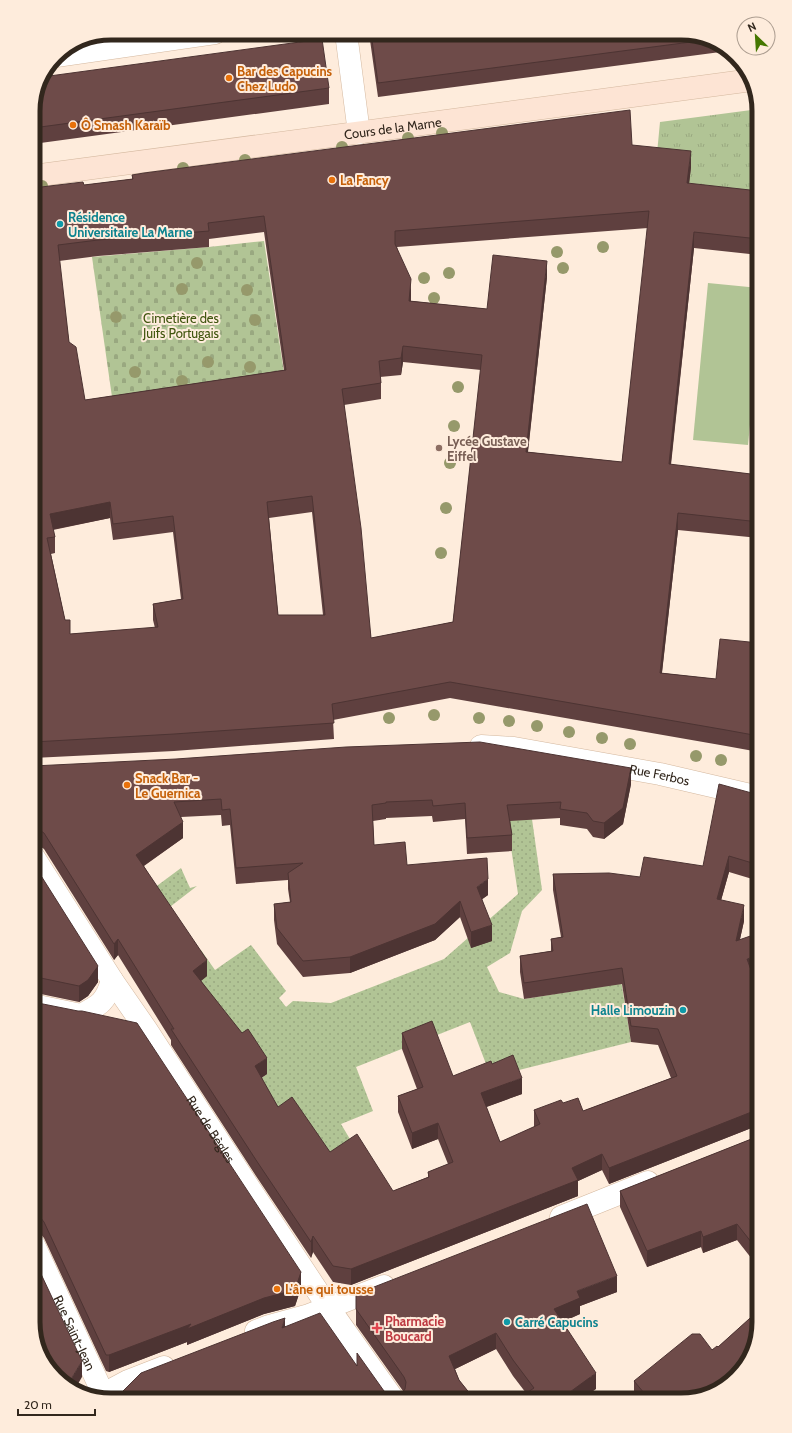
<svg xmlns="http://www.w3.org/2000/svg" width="792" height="1433" viewBox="0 0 792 1433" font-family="Cabin,sans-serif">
<defs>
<pattern id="grass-tufts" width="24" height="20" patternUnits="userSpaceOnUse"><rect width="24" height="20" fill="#b1c495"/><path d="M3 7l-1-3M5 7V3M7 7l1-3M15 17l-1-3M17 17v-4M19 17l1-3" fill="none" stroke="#99a880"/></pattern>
<pattern id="cemetery-stones" width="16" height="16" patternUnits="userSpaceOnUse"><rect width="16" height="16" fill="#b1c495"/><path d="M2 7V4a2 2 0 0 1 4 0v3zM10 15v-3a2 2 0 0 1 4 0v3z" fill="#99a880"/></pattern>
<pattern id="garden-dots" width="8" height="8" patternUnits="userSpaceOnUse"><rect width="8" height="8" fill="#b1c495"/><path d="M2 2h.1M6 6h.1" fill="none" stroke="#99a880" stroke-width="1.8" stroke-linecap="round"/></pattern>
</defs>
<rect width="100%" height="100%" fill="#feecdc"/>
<!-- grass -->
<path fill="url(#grass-tufts)" d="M759 109V191L689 184 656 164 660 122Z"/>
<!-- cemetery -->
<path fill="url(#cemetery-stones)" d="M264 241 286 386 114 411 92 257 209 247Z"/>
<!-- garden -->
<path fill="url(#garden-dots)" d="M498 761 530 805 542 890 522 911 510 953 487 967 499 992 524 999 605 986 610 912 631 1042 491 1077 470 1022 356 1067 373 1111 341 1124 357 1151 330 1168 278 1123 251 1085 267 1074 192 987 204 978 201 972 171 970 201 950 215 970 251 945 286 991 279 998 286 1007 293 1001 331 1003 444 959 518 894Z
M181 868 190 888 197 886 166 910 150 891Z"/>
<!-- pitch -->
<path fill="#b1c495" d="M708 283 759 288V332L748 445 693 440Z"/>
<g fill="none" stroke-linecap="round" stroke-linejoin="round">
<!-- minor casing -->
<g stroke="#d4b89f" stroke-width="23">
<g id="minor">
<path d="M346 33 359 133"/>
<path d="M56 56 215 33"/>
<path id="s1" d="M481 746 514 748 660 774 759 797"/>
<path id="s2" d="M33 856 112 980 146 1029 246 1183 328 1307 394 1400"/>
<path d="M33 1005 81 1015C100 1005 106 1002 112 980"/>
<path id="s3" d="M33 1243 106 1400"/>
</g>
</g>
<!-- tertiary casing -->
<g stroke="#d4b89f" stroke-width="23">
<path id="tertiary" d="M561 1217 648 1182
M256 1331 269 1326 309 1315 384 1286
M98 1397 128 1381 164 1367"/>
</g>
<!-- secondary casing -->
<g stroke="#d4b89f" stroke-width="23">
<g id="secondary">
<path id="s4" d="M33 176 752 80"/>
</g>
</g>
<!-- minor -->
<use href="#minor" stroke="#fff" stroke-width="22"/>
<!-- tertiary -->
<use href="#tertiary" stroke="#fff" stroke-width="22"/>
<!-- secondary -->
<use href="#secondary" stroke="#fde4d4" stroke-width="22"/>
</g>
<!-- trees -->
<g fill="#96996b">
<circle cx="442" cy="133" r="6"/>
<circle cx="408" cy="138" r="6"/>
<circle cx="342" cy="147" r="6"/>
<circle cx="245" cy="160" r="6"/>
<circle cx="183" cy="168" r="6"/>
<circle cx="42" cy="186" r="6"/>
<circle cx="603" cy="247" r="6"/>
<circle cx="557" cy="252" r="6"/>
<circle cx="197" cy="263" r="6"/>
<circle cx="563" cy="268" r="6"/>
<circle cx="449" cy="273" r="6"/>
<circle cx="424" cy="278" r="6"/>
<circle cx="182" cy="289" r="6"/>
<circle cx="247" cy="290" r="6"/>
<circle cx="434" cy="298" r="6"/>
<circle cx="116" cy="317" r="6"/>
<circle cx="255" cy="320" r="6"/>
<circle cx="208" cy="362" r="6"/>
<circle cx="250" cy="367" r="6"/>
<circle cx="135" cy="372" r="6"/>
<circle cx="182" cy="381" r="6"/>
<circle cx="458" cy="387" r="6"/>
<circle cx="454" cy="426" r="6"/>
<circle cx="450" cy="463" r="6"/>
<circle cx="446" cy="508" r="6"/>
<circle cx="441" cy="553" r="6"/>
<circle cx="434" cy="715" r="6"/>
<circle cx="389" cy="718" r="6"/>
<circle cx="479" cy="718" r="6"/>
<circle cx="509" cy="721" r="6"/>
<circle cx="537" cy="726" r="6"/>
<circle cx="569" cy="732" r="6"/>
<circle cx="602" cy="738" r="6"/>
<circle cx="630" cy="744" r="6"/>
<circle cx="696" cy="756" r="6"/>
<circle cx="721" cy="760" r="6"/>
</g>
<!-- wall -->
<path fill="#5f403f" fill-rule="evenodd" d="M369 33H686L724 46 728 51 378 97Z
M329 88V104L33 144V106Z
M632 145 691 167 689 184 759 191V255L694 248 671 465 759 475V538L678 530 662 673 716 679 759 643V752L726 746 450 698 333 720 334 739 174 751 33 758V188L84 185 132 179V175ZM648 228 622 462 528 452 547 277 487 309 411 301V295L397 247ZM264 232 284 370 85 400 69 342 59 261 98 256 209 247V239ZM403 362 481 370 453 622 371 638 344 405 381 399V383L380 377 401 375ZM312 512 323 615H278L269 518ZM110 518 113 540 173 532 181 599 153 604V620L155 628 70 634 65 620 51 554 55 553V537L53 530Z
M33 766 631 784 623 824 604 839 593 837 587 829 560 825V818L510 821 512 835V851L467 854 465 819 433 822 432 816 386 818V819L373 821 374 845 407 865 488 895 482 899 492 941 471 948 460 917 435 940 350 973 303 977 277 944 274 920V904L290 902 288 889V880L236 884 230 825 222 826 221 815 181 817 183 838 144 866 207 976 201 981 267 1074 261 1078 278 1107 330 1152 393 1191 428 1177V1172L448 1164 438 1139 412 1149 398 1112V1096L417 1089 402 1049V1033L453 1076 492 1064 522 1094 486 1107 500 1142 534 1127V1110L563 1103 583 1111 671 1078 658 1045 631 1042 622 984 524 999 520 972V956L551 951V939L561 937 553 890V874L640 877 703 866 759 795V881L729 872 721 900 744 921 740 939 759 992V1127H754L609 1184 602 1170 578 1181V1196L351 1285 333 1282 313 1252 311 1258 256 1176 171 1045V1040L118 955 114 960 44 849 38 845 33 844Z
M33 863 98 982 88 996 79 1002 36 993H33Z
M33 1002 301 1288 295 1306 264 1314 187 1345V1342L109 1372 106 1371 44 1238 40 1233 34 1231H33Z
M759 1136V1268L737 1240 703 1253 701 1247 647 1267 620 1207V1191Z
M617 1292 580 1306V1314L563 1322 596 1389 526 1393 513 1376 496 1349 455 1369 459 1380 475 1400H114L285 1326 357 1365 384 1391 389 1395 396 1396 401 1394 403 1391 356 1325V1294Z
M759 1296V1322L681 1400H637L634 1397V1381L718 1347 753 1316V1301Z"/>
<!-- shaded-wall -->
<path fill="#4d3433" d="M691 151V167L687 200V183Z
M694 232V248L669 480V464Z
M547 261V277L526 468V452Z
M411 279V295L409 317V301Z
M403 346V362L401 375V358Z
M110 502V518L50 530V514Z
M678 513V530L660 689V673Z
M631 768V784L623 824 604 839V823Z
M183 822V838L136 871V855Z
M729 856V872L717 915V899Z
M488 879V895L477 903V887Z
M460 901V917L435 940 350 973V957Z
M744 905V921L736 957V941Z
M492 925V941L471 948V932Z
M118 939V955L114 960V944Z
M759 955V971L747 975V959Z
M207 960V976L193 987V971Z
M98 966V982L88 996 79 1002V986Z
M267 1058V1074L255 1082V1066Z
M522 1078V1094L481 1109V1093Z
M754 1111V1127L609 1184V1168Z
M438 1123V1139L412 1149V1133Z
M602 1154V1170L578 1181V1196L351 1285V1269Z
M737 1224V1240L703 1253V1237Z
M701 1231V1247L647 1267V1251Z
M313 1236V1252L311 1258V1242Z
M301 1272V1288L295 1306 264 1314 187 1345V1342L109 1372V1355L191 1324Z
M617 1276V1292L580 1306V1314L554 1325V1309L577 1291Z
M285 1318V1335L282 1328Z
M496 1333V1349L449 1372V1356Z
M82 1361V1377L75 1389 68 1387 67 1386Z
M596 1373V1389L581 1400H559Z
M416 1394V1400H408Z"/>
<!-- building -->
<path fill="#6e4b49" stroke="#4d3433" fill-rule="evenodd" d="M371 33H686L706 40 378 83Z
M322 39 329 88 33 128V106L39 81 42 77Z
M630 110 632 145 691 151 687 183 759 191V239L694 232 669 464 759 475V522L678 513 660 673 716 679 720 639 759 643V736L726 730 450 682 332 704 334 723 174 734 33 742V737L35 734H33V188L83 182 84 185 133 179 132 175 144 173ZM649 211 622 462 526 452 547 261 493 255 487 309 409 301 411 279 395 244V231ZM264 216 286 370 85 400 76 347 69 342 58 245 98 240 209 231 208 223ZM403 346 482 355 453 622 371 638 361 528 342 389 381 383 379 361 401 358ZM312 496 325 615H278L267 502ZM110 502 113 524 173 516 183 599 153 604 158 627 70 634V620H65L47 538 55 537 50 514Z
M480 742 631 768 623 808 604 823 593 821 587 813 560 809 561 802 507 805 512 835 467 838 465 803 433 806 432 800 386 802V803L372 805 374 845 405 842 407 865 487 858 488 879 477 887 492 925 471 932 460 901 435 924 350 957 303 961 277 928 274 904 291 902 288 873 303 863 236 868 230 809 222 810 221 799 174 802 183 822 136 855 207 960 193 971 242 1033 248 1029 267 1058 255 1066 278 1107 292 1097 330 1152 357 1134 393 1191 429 1177 428 1172 453 1162 438 1123 412 1133 398 1096 423 1087 402 1033 432 1021 453 1076 491 1061 492 1064 513 1055 522 1078 481 1093 500 1142 540 1124 534 1110 561 1100 563 1103 578 1098 583 1111 677 1076 658 1029 631 1026 622 968 524 983 520 956 553 951 551 939 563 937 553 874 609 873 640 877 644 857 703 866 719 784 759 795V865L729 856 717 899 744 905 736 941 759 933V955L747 959 759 992V1111H754L609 1168 602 1154 572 1168 578 1180 351 1269 333 1266 313 1236 311 1242 256 1160 171 1029H174L118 939 114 944 44 833 38 829 33 828V766L176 759 346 747Z
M33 863 98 966 88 980 79 986 36 977H33Z
M33 1002 78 1011H82L137 1023 301 1272 295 1290 264 1298 187 1329 191 1324 109 1355H106L44 1222 40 1217 34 1215H33Z
M759 1136V1252L737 1224 703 1237 701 1231 647 1251 620 1191Z
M587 1204 617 1276 577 1291 580 1298 554 1309 596 1373 559 1400H516L534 1388 513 1360 496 1333 449 1356 459 1380 475 1400H421L416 1394 408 1400H114L141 1373 273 1322 285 1318 282 1328 320 1313 357 1366V1353L384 1391 389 1395 396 1396 401 1394 405 1389 406 1382 404 1377 356 1309V1294Z
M33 1257 82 1361 67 1386 39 1352 33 1322Z
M759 1296V1308L753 1301Z
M759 1310V1322L746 1365 711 1394 681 1400H650L634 1381 692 1334H700L712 1350 717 1346 718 1347Z"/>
<!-- markers -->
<g fill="#e8710a" stroke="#feecdc" stroke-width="1.5">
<circle cx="229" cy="78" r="4"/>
<circle cx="73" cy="125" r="4"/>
<circle cx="332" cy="180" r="4"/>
<circle cx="127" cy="785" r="4"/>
<circle cx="277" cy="1289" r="4"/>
</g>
<g fill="#0f9aa8" stroke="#feecdc" stroke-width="1.5">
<circle cx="60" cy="224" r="4"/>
<circle cx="683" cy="1010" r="4"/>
<circle cx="507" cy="1322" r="4"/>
</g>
<circle fill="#8d6e63" stroke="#feecdc" stroke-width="1.5" cx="439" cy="448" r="4"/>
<path fill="#e0444e" stroke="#feecdc" stroke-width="1.5" d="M375 1322h4v4h4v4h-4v4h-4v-4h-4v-4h4z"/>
<g text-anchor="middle" stroke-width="4" stroke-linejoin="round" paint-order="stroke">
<!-- food labels -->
<g font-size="13" font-weight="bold" fill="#c56008" stroke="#feecdc" text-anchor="start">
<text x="237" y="76">Bar des Capucins<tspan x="237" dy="15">Chez Ludo</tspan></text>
<text x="81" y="130">Ô Smash Karaïb</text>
<text x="340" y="185">La Fancy</text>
<text x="135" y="783">Snack Bar -<tspan x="135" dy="15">Le Guernica</tspan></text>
<text x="285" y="1294">L'âne qui tousse</text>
</g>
<!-- street labels -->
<g font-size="13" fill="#32271d" stroke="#feecdc">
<text dy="5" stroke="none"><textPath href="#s4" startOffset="363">Cours de la Marne</textPath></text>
<text dy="5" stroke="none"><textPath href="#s1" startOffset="181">Rue Ferbos</textPath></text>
<text dy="5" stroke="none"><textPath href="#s2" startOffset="326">Rue de Bègles</textPath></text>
<text dy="5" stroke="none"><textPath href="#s3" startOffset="99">Rue Saint-Jean</textPath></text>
</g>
<!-- culture labels -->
<g font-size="13" font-weight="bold" fill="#0d838f" stroke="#feecdc" text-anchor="start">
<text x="68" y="222">Résidence<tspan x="68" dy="15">Universitaire La Marne</tspan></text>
<text x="675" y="1015" text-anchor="end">Halle Limouzin</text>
<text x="515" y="1327">Carré Capucins</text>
</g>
<!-- park labels -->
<g font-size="13" fill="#40550e" stroke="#feecdc">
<text x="181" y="323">Cimetière des<tspan x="181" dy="15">Juifs Portugais</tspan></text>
</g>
<!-- education labels -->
<g font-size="13" font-weight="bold" fill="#785e54" stroke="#feecdc" text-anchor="start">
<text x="447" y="446">Lycée Gustave<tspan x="447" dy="15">Eiffel</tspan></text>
</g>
<!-- health labels -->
<g font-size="13" font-weight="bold" fill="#be3a42" stroke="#feecdc" text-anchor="start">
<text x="385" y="1326">Pharmacie<tspan x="385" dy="15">Boucard</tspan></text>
</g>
</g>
<!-- crop -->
<path d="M0 0H792V1433H0ZM111 40H681A71 71 0 0 1 752 111V1322A71 71 0 0 1 681 1393H111A71 71 0 0 1 40 1322V111A71 71 0 0 1 111 40Z" fill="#feecdc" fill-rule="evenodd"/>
<path fill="none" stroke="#32271d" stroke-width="5" d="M111 40H681A71 71 0 0 1 752 111V1322A71 71 0 0 1 681 1393H111A71 71 0 0 1 40 1322V111A71 71 0 0 1 111 40Z"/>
<!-- north arrow -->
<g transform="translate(756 36) rotate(335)"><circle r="19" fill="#feecdc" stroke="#ac9d90"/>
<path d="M0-3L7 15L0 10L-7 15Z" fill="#457700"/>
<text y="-6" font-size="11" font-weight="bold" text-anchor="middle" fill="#32271d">N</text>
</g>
<!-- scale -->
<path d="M18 1409v6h77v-6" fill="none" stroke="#32271d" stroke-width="2"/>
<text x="24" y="1409" font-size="12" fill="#32271d" stroke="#feecdc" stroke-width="3" paint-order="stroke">20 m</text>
</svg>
